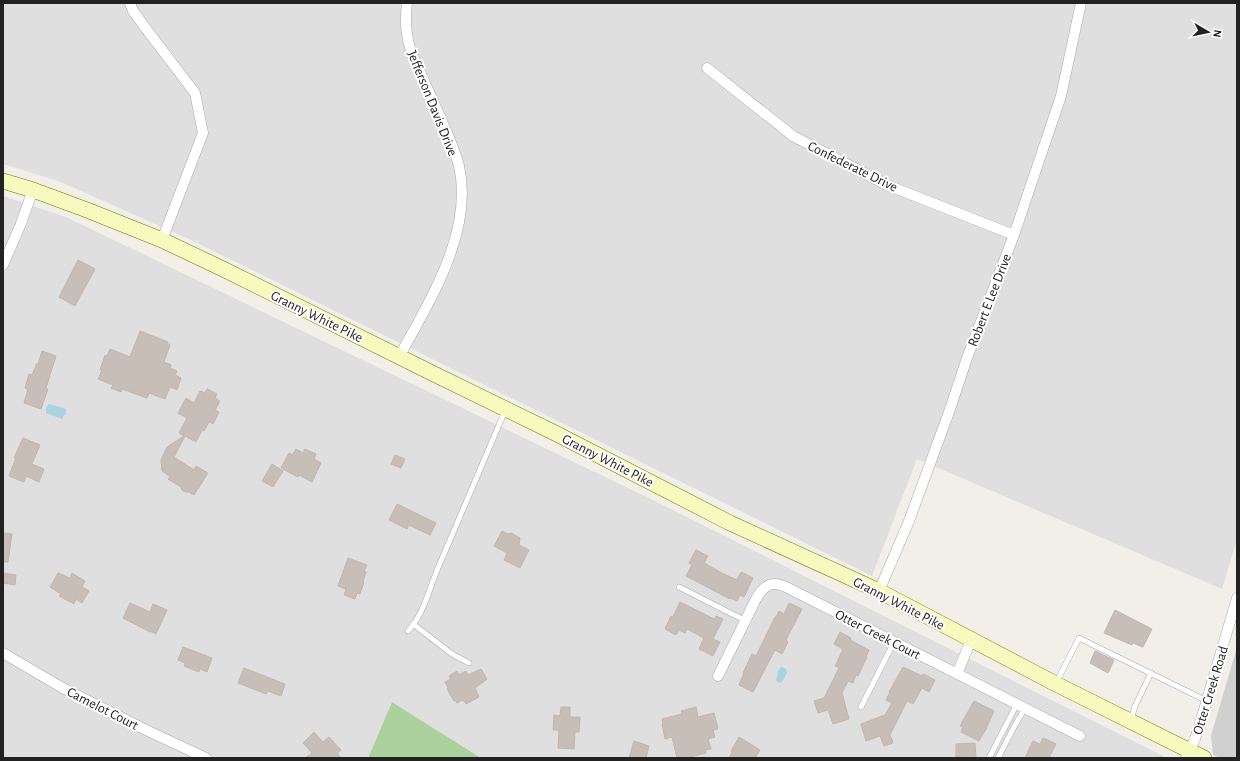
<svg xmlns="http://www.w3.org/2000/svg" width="1240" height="761" viewBox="0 0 1240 761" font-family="'Alegreya Sans',sans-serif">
<rect width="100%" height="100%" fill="#f2efe8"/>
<!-- residential -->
<path fill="#e0dfdf" d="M3 3H1237V539L1222 589 917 459 872 576 191 240 61 182 3 164Z
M3 196 66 217 657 502 1165 757 1164 758H481L392 702 368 758H3Z"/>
<!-- religious -->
<path fill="#d0d0d0" d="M1237 647V758H1220L1213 755 1211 736Z"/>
<!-- forest -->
<path fill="#add19d" d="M392 702 481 758H368Z"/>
<!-- water -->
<path fill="#a9d3df" d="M49 404 66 409V413L62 419 46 413V408Z
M781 667 786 669 787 673 782 682 779 683 776 680 778 671Z"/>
<!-- building -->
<path fill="#c7beb8" stroke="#c4b5ab" d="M78 260 95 269 75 306 59 297Z
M140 331 168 342 167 343 170 345 164 362 171 365 170 368 177 371 175 375 181 378 177 390 170 387 165 399 149 393 147 398 122 389 121 392 111 388 113 385 98 379 102 370H100L105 355 107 356 110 349 130 357Z
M42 351 56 356 46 388 48 389 41 409 24 403 28 389 25 388 29 374 32 375 37 363 38 364Z
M207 389 217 394 215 398 220 401 215 410 219 412 213 424 209 422 204 431 202 430 196 442 185 436 174 457 194 470 196 466 208 473 194 495 189 492H185L182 490 181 487 168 479 170 477 162 471 161 460 167 447 184 436 179 433 187 418 178 413 186 398 194 403 200 391 205 393Z
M23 438 40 445 32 464 44 469 39 482 26 476 24 482 9 476 16 458H14Z
M296 449 303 453 305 449 316 454 314 459 321 463 312 482 299 475 298 477 281 468 289 453 292 455Z
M395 455 405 459 401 468 391 464Z
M272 464 283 471 273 487 262 481Z
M397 504 436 523 430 535 409 525 407 529 389 520Z
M502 531 508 534 511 533 520 538 519 545 529 550 520 568 504 560 507 553 494 546Z
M3 533 12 534 8 562H3Z
M696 550 708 556 704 563 724 574 737 580 741 572 753 578 744 597 740 595 737 601 730 598V599L686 576 692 565 689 563Z
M348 558 367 565 364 571 366 572 363 581 364 582 360 594 357 593 355 599 344 595 346 589 338 586Z
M3 573 16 575 15 585 3 583Z
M58 573 70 578 72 573 85 581 82 587 89 591 82 603 76 599 74 604 59 596 61 594 50 587Z
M680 602 714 619 716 616 723 619 713 639 720 642 713 656 699 649 704 638 687 629 685 633 679 630 676 635 665 629 671 616 673 617Z
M130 603 150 612 153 604 167 610 156 634 150 631V632L123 618Z
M789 603 802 609 786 640 788 642 782 654 775 650 753 692 739 685 744 673H743L752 654 756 656 775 617H776L779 611 784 614Z
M1115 610 1152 629 1143 647 1133 643 1132 645 1104 633Z
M840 632 851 638 850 640 869 650 866 657H867L858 676 856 675 853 683 848 681 842 693 849 719 833 724 828 710 818 713 814 701 824 698 839 668 835 666 843 649 834 644Z
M183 647 212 658 207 672 200 669 199 672 184 666 185 663 178 660Z
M1095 651 1114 660 1108 673 1090 663Z
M903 667 922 676 923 674 935 680 929 692 922 688 913 704 907 701 890 735 893 743 884 746 880 736 866 741 861 724 885 715 892 703 886 700 890 692H889Z
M244 668 285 684 281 696 268 691 266 694 238 683Z
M481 669 487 679 475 688 479 697 466 704 463 700 457 703 455 700 454 701 447 689 448 688 445 682 451 679 449 676 457 671 459 675 466 671 468 675Z
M974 701 994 711 986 729 979 741 961 732 963 727 960 726Z
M561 707H570V717H580L579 732H575L574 749 558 748 559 730H553L554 715 560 716Z
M696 707 698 717 714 713 718 729 713 730 715 737 708 739 711 749 705 750 706 753 687 758H677L672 737 665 739 662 724H663L662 719 682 714 681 711Z
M314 732 323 742 329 737 341 750 337 753 341 758H305L312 753 303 743Z
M739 737 760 750 755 758H729L732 752 731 751Z
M1043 738 1056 744 1049 758H1025L1033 741 1040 744Z
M634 741 649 746 646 758H629Z
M975 743 976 758H956V744Z"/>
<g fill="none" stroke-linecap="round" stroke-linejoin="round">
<!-- service casing -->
<g stroke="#a9a9a9" stroke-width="6">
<path id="service" d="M679 587 746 621
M413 624 452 654 469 663
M408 631C424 614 429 589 438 568 460 516 482 464 505 411
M1056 683 1079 638 1207 701
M861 707 894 642
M1131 720 1135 706 1151 673
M989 758 1017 704
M998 758 1014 727 1025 708"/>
</g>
<!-- minor casing -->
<g stroke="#a9a9a9" stroke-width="11">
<path id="minor" d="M130 3 133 11 150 34 195 93 203 133 162 240
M707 68 793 136 887 185 1014 235
M3 265 20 226 33 190
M399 357C429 302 474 232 459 166 453 144 443 123 433 101 428 89 422 77 417 65 415 60 411 54 410 48 406 34 405 18 407 3
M879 591 909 521 949 412 967 358 1014 235 1061 96 1081 3
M3 653 61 687 146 730 206 758
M957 674 971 640
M718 676 756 599C765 584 772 580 788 588L1080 736
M1186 758 1195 739 1201 720 1237 598"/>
</g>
<!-- secondary casing -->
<g stroke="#707c05" stroke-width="16">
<path id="secondary" d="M3 181 33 190 87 210 162 240 223 269 430 372 555 433 730 523 879 591 1056 684 1204 758"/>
</g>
<!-- service -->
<use href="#service" stroke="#fff" stroke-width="5"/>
<!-- minor -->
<use href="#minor" stroke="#fff" stroke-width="10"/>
<!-- secondary -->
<use href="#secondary" stroke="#f7fabe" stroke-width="15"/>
</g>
<g text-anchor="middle" stroke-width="4" stroke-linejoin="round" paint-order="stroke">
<!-- street labels -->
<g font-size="14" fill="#222" stroke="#fff">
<text transform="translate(433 103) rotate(68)" y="5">Jefferson Davis Drive</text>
<text transform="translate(853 166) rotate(26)" y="5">Confederate Drive</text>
<text transform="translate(989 300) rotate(-69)" y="5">Robert E Lee Drive</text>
<text transform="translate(317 316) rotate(26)" y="5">Granny White Pike</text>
<text transform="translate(608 460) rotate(27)" y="5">Granny White Pike</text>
<text transform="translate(899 603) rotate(27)" y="5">Granny White Pike</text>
<text transform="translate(878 634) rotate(27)" y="5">Otter Creek Court</text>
<text transform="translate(1210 690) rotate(-73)" y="5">Otter Creek Road</text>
<text transform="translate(103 708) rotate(27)" y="5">Camelot Court</text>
</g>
</g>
<!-- border -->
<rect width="1240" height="761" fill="none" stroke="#222222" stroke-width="8"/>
<!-- north arrow -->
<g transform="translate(1208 32) rotate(99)" stroke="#ffffff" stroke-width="3" paint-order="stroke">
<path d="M0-3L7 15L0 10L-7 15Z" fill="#222222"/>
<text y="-6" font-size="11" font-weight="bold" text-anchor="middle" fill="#222222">N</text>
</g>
</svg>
